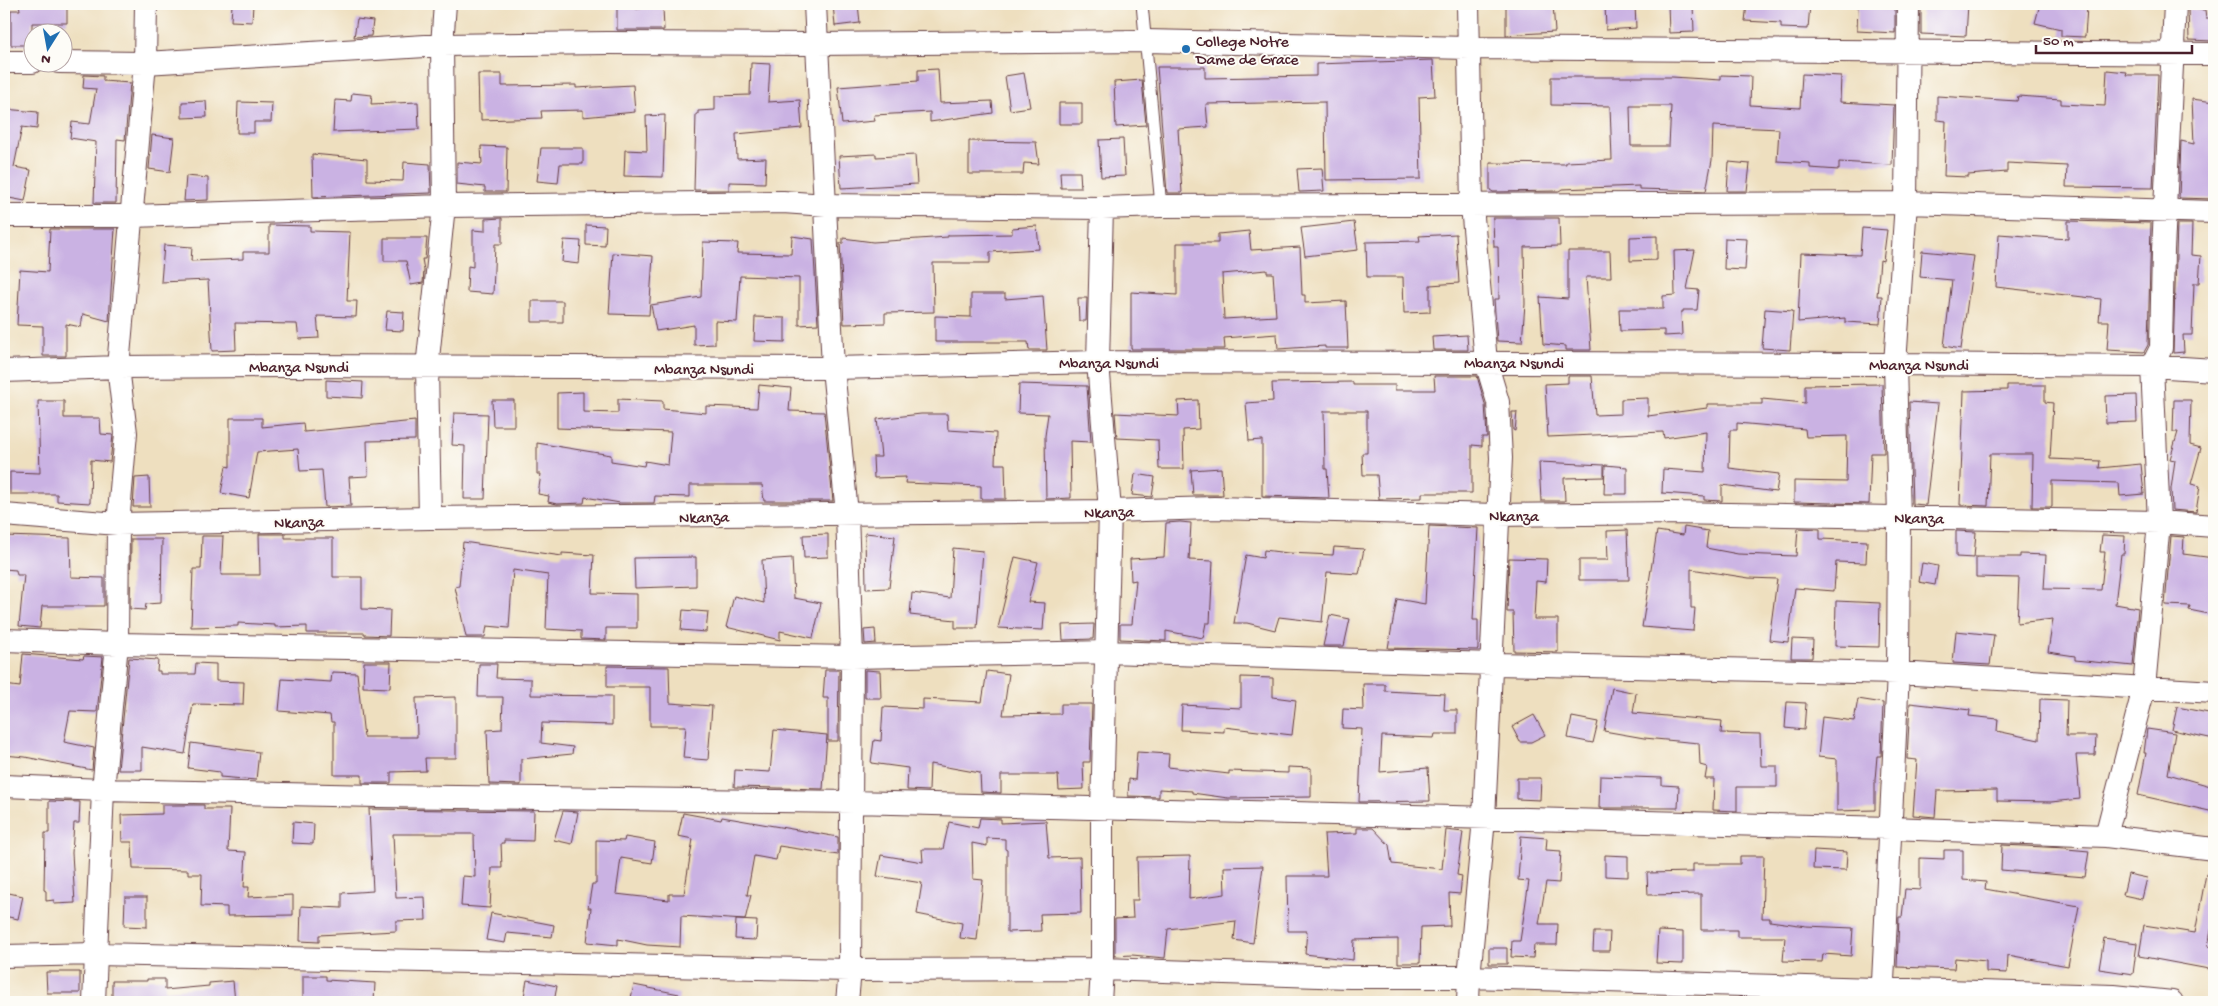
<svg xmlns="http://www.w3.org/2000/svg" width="2218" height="1006" viewBox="0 0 2218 1006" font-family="'Gochi Hand',sans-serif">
<rect width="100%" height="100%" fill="#fdfcf7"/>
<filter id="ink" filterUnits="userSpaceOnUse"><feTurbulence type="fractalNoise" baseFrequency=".02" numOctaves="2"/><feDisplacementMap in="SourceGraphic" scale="10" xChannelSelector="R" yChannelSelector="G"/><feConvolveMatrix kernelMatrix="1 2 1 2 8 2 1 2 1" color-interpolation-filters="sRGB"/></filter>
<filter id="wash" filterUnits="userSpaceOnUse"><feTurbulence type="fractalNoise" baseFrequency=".0096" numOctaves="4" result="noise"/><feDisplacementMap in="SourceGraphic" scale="20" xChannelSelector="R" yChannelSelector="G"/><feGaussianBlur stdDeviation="1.12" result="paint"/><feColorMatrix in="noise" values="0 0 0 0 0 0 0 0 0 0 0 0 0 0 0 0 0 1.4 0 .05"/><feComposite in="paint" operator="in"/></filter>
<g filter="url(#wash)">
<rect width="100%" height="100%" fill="#eedfbf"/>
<g id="blocks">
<!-- building -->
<path fill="#cab2e3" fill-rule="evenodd" d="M19 4H67V23H32V45H11V10H20Z
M232 4H253L252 22 231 21Z
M617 4H636V9L663 7 664 30H617Z
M833 4H858L860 23 835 26Z
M1506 4H1553L1555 32 1506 35Z
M1605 4H1635L1636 28 1606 30Z
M1668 4H1693L1694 32 1669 33Z
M1747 4 1782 7V4H1810L1808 29 1781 28V23L1745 21Z
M1858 4H1895V33L1857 31Z
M1921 4H1968L1966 36 1921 34Z
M2040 4 2087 7 2085 37 2061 36V29L2035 23Z
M2188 9 2205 10 2206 18H2214V41L2189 40Z
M357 19 373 21 371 36 354 37Z
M1433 60 1435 96 1419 97 1421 179 1326 180 1325 102 1206 104 1208 127 1178 129 1182 193H1167L1157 67H1205V78L1316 76V64Z
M751 63 770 64 768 102 800 100 802 128 736 134 737 159 766 158 765 183 729 182V190H694L696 114H698V111L715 110V96L750 95Z
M938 69 940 103 992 101 993 113 930 122V112L874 115 875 121 842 124 838 87 918 81V70Z
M2107 70 2127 72 2126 75H2158L2153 188 2066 187 2067 166 2007 163V172L1968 175V177L1944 176 1946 121 1937 120V96L2017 101 2018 96 2061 99V104L2105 106Z
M1024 73 1030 107 1010 110 1005 76Z
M478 74H502V86L576 85V88L633 85 635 112 583 117V110L541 111 542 118 481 120V113H479Z
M1802 74 1841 76 1840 102 1894 105 1892 165 1839 162V170L1810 168V163L1777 161 1779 129 1713 126 1712 160 1706 191 1639 189V186L1562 189 1559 191 1493 192 1490 190V163L1566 164V162L1612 160 1610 106 1551 105V77H1672L1721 80V75L1751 76 1750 105 1800 108ZM1630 106H1671L1669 146H1631Z
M84 75 103 76V81L130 83 125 140 117 139 116 203H94L96 142 70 138 72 122 90 124 96 89 83 88Z
M1142 80 1146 125 1116 127 1114 82Z
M352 93 372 95 371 104 418 102 419 129 333 132 335 100 351 101Z
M2192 99 2214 102V199L2179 198 2181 141 2194 144Z
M206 101 207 117 182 118V102Z
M238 102 272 103 271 122H254V133H237Z
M1059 103H1082V124H1059Z
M4 109 38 112 37 129 22 127 14 167 31 170 25 201 4 197 7 179H4Z
M665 115 663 177 624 176 625 150 647 151 646 116Z
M152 135 174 138 170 172 149 169Z
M1123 139 1125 176 1101 177 1099 140Z
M969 141 1036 142 1039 164 1024 163 1023 174H969Z
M481 146 507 147 506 192H485V187L457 184V162L482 164Z
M541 148H583V164H560L558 183 537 181Z
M312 154 367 159V180L403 181 404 162 430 164 431 193 313 197Z
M876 154V157L915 155 917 184 841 188 839 156Z
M1729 162 1750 164 1747 191H1727Z
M1322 168 1324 191 1299 192 1297 169Z
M1060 172H1080L1081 188H1061Z
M186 176 208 178V200L184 201Z
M502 218V244H495L493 294 467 292 468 266 473 267V230L485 231V219Z
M1493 218H1559L1560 246 1524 247 1525 304 1522 342 1497 341 1494 299H1499L1498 247H1494Z
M2068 221 2151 223 2148 345 2144 352 2107 350 2109 321H2099L2101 299 1996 287 1999 234 2068 239Z
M1354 222 1358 250 1305 256 1301 228Z
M2177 224H2192L2191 255 2201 256 2199 283H2194L2192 335H2183L2184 352 2173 353Z
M269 225 310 226V231L350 232 347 301H357L356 317 317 316 319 338 299 339 297 324 235 323 236 350 212 351 208 280 161 282 164 245 192 247 191 261 243 259V252H269Z
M586 225 606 226 605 246 586 245Z
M1037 226 1039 249 990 252V263H933L934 312 885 313V323L844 324 840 243H843V238L873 242 948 237V235L1012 234V228Z
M1862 228 1887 230 1883 261 1880 260 1877 296H1882L1880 324 1845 322V318L1798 322 1801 253 1860 255Z
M50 229H115L109 321 83 314 81 327 66 324V356H43V326L17 325 20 270 48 272Z
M1249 231 1251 250 1300 247 1302 295H1305V303L1346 301 1348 348H1325V346L1278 349 1277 334 1224 338 1225 349H1131V292L1177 295V243H1218V234ZM1267 270V273H1273L1276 316 1224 319 1222 274Z
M1456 234 1459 283 1430 285V312L1404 313 1403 277H1367L1366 242 1420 241 1419 236Z
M792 236 813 239 818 324 799 325V278L740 276 737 322 715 321V344L694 345V325L656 331 651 305 701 297 703 242 738 243 737 253 791 254Z
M1657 236V260L1630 261V237Z
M384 238H427L425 259H422L424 270 423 283 411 285 406 261H384Z
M1725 238 1747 239 1745 270 1724 269Z
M564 240 581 241 579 264 562 262Z
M1695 250 1687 289 1699 290 1697 310H1683V312H1681L1682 335 1664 336V330L1620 331 1619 309H1663V296L1675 295 1674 251Z
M1568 251H1610L1611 277H1586L1591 350H1566V346L1543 344 1540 297 1568 299Z
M1922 251 1974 256 1961 349 1944 346 1952 280 1920 277Z
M613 253 653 256 649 315 609 314Z
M971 294H1005V299L1043 296 1047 350H1029L1028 342H935V316L971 317Z
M1078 298H1087L1086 321H1079Z
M532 301H563V322H532Z
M1765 309 1793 311 1790 350 1762 348Z
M387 311 404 312 403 331 385 330Z
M755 317 785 318V342L754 341Z
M1467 335 1468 350H1433L1432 337Z
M1434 376H1477L1485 404 1487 437H1482V446L1472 445V493H1422V498L1379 499 1377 475H1363L1362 453H1367V411H1324L1325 469H1327L1329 498 1262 496V440L1249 441 1246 403 1273 401 1272 383 1353 382V385H1395V390H1435Z
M1568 376H1592L1595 415 1621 414V399L1648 398V416L1707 408V404H1762V399L1805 403V385L1882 384 1884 453H1871L1869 504 1794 502V481L1846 482 1847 436 1806 437 1805 429 1737 423V430H1730L1729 468 1779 474 1776 492 1722 485V501L1704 500V496L1662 493 1663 469 1705 472 1706 432 1664 438 1663 432 1548 437 1545 384 1568 383Z
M326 380 363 382 362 398 326 396Z
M1019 384 1087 386 1091 442 1070 441 1071 498 1046 499 1045 436 1048 414 1018 413Z
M759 385 791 388 789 411 824 412 833 501H764L762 485H690V497L655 496 654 503H620L585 497 584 503 557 504 548 502 549 496 538 494 541 474H537V443L611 455V461L644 466 645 461 668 465 671 432 557 428V393L583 392V412L618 413V399L663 401V409L706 413V406L757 408Z
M2007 385H2045V402L2053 403 2050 459 2100 461 2099 468 2141 464 2144 494 2120 496 2119 483 2052 481V507H2032L2033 454H1990L1988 506 1960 505 1964 391 2007 390Z
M2136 395 2137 422 2106 423 2105 396Z
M492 400H514V426H493Z
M1198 400 1199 429 1183 430 1184 469H1159L1158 440 1117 438 1115 413 1179 416 1178 401Z
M2174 400H2191L2190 445 2201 448 2191 484 2200 486 2196 512 2172 510 2171 489 2175 460 2170 459 2178 432H2173Z
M38 401H64V418H100L101 434 113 435 110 462 91 460 90 503 57 501V494H10V472L40 473Z
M1909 402 1938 404 1926 505 1912 504Z
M1512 412H1517L1515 431 1513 430Z
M454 413 488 414 485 499H464L465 446 452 445Z
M921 414H947L948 430 996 433 995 464H1005L1006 499H981V486L905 483 906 477 874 478 873 457H881L877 419Z
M230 418H262V427L303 423 304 432 415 421V440L367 441 368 476 349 477 351 506 325 507 322 470 300 471 298 449 257 452 249 498 221 493 226 466 230 467Z
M1539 462 1604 465V477L1564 478 1565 501H1541Z
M1605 465 1627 467V494H1604Z
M1221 468 1223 495H1193L1191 470Z
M1135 474 1155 477 1152 497 1132 495Z
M149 477 150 507H133L135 478Z
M1180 522 1191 523 1189 560 1213 561 1210 623H1206L1203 638 1166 631V641L1120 639V624H1132L1136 580 1131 581 1130 559 1164 557 1166 523Z
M1429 526 1478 528 1473 620H1478V650L1388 648 1397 599 1425 604Z
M1684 527 1708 531 1706 548 1738 554 1796 556 1798 528 1820 529V539L1867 541 1866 563 1836 562 1834 591 1795 588 1788 642 1769 640 1777 579 1749 578 1691 569V608H1695L1693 631 1642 627 1657 531 1683 535Z
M1627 530 1629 580H1579V560H1608L1607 531Z
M1956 531 1976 532 1974 558 1956 557Z
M865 533 895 536 889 588 866 589Z
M259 534H285V538H333V577H362V609L390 610 389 636 365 635V633H307V626L275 627V625L238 623V626L191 627 193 569H201L202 536H223L221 575H260Z
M828 534V557L804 558 803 535Z
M2102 535 2125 536 2124 554H2121L2115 604 2138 608 2133 666 2075 660V656L2048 652 2053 619 2017 623 2019 578 1976 577V557H2020V554L2046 555 2044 589 2101 590 2105 552H2100Z
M4 536 70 538 71 577 104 578V606H42L40 628 19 626 24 575H17L16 570 4 569Z
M2171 536 2184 537 2183 554 2214 558V615L2189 610 2190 606 2165 605Z
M131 539H162L161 603 146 604 145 610 130 609Z
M463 542 562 556V553L594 555 592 593 637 594V628H606V640L581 639V631L546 629 548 575 513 570 509 628 487 626 485 637H466L455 587 459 586Z
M1334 547 1364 549 1359 574 1327 572 1322 622 1279 617 1275 630 1247 623H1234L1246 555 1263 558 1264 550 1288 553 1333 555Z
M953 548 983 551 977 628H955V620L910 615 912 593 950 598Z
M696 557V586L635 588 634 558Z
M1015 557 1038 562 1028 602 1045 603 1043 630 998 628Z
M792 558 794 598 821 603 813 638 780 631V640L726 627 734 596 764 603 762 560Z
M1509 558 1547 559 1546 582 1536 581 1534 619H1558V652L1514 651 1513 612H1507Z
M1922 563 1938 566 1935 585 1919 582Z
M1836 601 1880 603 1879 647 1835 646Z
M683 610 708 612 706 632 681 630Z
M1330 615 1350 619 1344 646H1323Z
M1094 624 1093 639 1063 640 1062 625Z
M875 629 876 643 865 644 864 630Z
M1956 631 1994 635 1990 665 1953 663Z
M1792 639 1813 640 1812 658H1791Z
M23 654 83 659 84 656 103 657 97 712 70 711 64 742 94 748 92 770 25 757 4 755V685L20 687Z
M129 658 158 660 157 671H160V674H195L196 663 216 664V681L244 682 243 705 193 704 185 754 142 747V770H118Z
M364 662H391L390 688 363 687Z
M479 664H497L496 678 531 679V695L612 696V725L542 723 541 743 573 747 572 754 521 759V785L489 784 487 730 502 729 503 697H478Z
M607 666 669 667 670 703 712 706 708 760 683 758 686 726H650V687H607Z
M825 670H839L838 741H828V698H823Z
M865 670 880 671 881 698H865Z
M987 671 1009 674 1003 715 1061 714V704H1092L1090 762H1083L1084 789 1059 790 1058 775H1001V793L981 792 980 773 930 764 929 791 907 790 908 768 871 763 874 740 881 741 883 707 923 709V699L982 702Z
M332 672 357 673 364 737H417L416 698 456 697V758H425L426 771 391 772V783H362V775H334V722H331L330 715 279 711 282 679 331 682Z
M1241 677 1273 678V697L1296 700 1292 735 1224 727V732L1181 730 1182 705 1241 708Z
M1363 684H1385V691L1445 694 1444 710H1457V734H1435L1434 738 1382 736 1380 772 1428 768 1430 801 1359 802 1362 729 1342 728 1343 709 1364 710Z
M1612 688 1636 693 1633 713 1722 721 1721 733 1760 734 1761 766H1777V787H1737V811L1713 810 1714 779H1705L1707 767 1700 765 1699 743 1644 738 1604 731Z
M1858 699 1883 703 1881 756H1877L1875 780V810L1837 811V759L1818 757 1822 717 1854 721Z
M2040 699 2067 700 2066 736H2096L2095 755H2076L2080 799 2051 802 1997 801V790L1937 791 1935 817 1913 815 1917 760 1907 759 1910 703 1970 710 1969 716 1998 719 1997 731 2039 740Z
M1787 702 1806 703 1804 730 1785 728Z
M2177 707 2214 714V739L2172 730Z
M1534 715 1545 735 1531 742H1520L1512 727Z
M1572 717 1598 722 1593 743 1568 738Z
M2147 729 2175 733 2168 774 2214 787V812L2138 795 2146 753H2144Z
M774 730 827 735 823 789 734 787 735 770 770 772Z
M191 743 259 752 256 780 220 777V772L188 768Z
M1137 752 1169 754 1168 767 1229 774V771L1288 773V767L1311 768V797L1228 798 1192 793V791L1159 789V797L1128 796 1129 779 1135 780Z
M1600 776 1662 778V785L1679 786 1678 808H1599Z
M1517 778H1541L1540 800 1517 799Z
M49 801 80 802 79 823H74L72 853 75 903 54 904V900L46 901V891L44 890 45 833H49Z
M162 805H204V809H230L228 851 246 852 244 887H249L248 897 293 895V915L227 916V907L201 906 202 874H188V870L133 869 132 842H122L121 815 162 814Z
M369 809 534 811 533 841 504 840V843H501L502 868H492L490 908 461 906 463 876 475 877 474 834H393L396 898 425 897 426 920 396 921V931L319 935V942L300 941 301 906 342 908V893L373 891Z
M563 811 578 812 572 844 554 840Z
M683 813 721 820 722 817 838 837V855L779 846 776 860 754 856 747 895H751L745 920 681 916 680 947 647 945 618 939V945L587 942 591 908H588L592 884H596V840L624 841 625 837 655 842 652 863 621 858 616 894 669 900V894H684L693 839 678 836Z
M980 818 1001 819V823L1046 821 1049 858 1080 857 1081 913 1040 914 1041 931 1007 932V850L1005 849V839L987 838V846L972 843 973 879 983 880 977 940 960 938 962 923 917 914 922 883 877 876 881 855 923 862 922 849H943L949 822 978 828Z
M293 822 314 824 313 844 292 843Z
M1357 828H1373L1389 845 1392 864 1442 869 1446 830 1463 832 1457 875 1462 876 1460 894 1449 893 1450 926 1421 927 1420 963H1398V939L1354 940 1353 960 1305 954 1307 931H1288L1287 876H1327L1324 834 1357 833Z
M1521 836 1547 838 1546 850 1561 851 1559 883 1546 882 1539 924H1558L1557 945H1534L1533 958 1511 957 1512 941H1520L1529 881 1518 880Z
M2002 845 2067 848V849L2089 851 2085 877 2001 870Z
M1814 850 1847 852 1846 870 1813 869Z
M1944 850H1963V880L1986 882 1985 889 2079 906 2068 966 2008 955 2007 973 1986 972V961L1955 958 1954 969 1897 967 1899 917H1902L1905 889 1920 890V858L1944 859Z
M1605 855 1628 856V877L1605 876Z
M1190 856 1189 899 1225 894 1224 867 1263 866 1253 943 1234 940 1236 921 1168 929 1165 958 1132 955 1115 956V919L1133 918 1132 900H1138L1137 857Z
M1740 856H1764L1762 918H1770V921L1806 926 1853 928 1851 956 1823 954 1822 962 1783 961 1785 937H1737V930H1701V894L1648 895 1647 873 1693 872V864H1740Z
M2128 874 2147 878 2142 899 2123 895Z
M2206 874 2214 875V916L2208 946 2214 947V970L2139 956 2144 925 2195 933Z
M4 892 23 896 18 919 4 916Z
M125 897H147V927L124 926Z
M491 913 554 925 552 937 507 933 505 943 486 940Z
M736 920 757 921 756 940 735 939Z
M1658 931 1683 932V964L1656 963Z
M1594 932H1610L1609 951H1593Z
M2104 938 2137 943 2133 974 2099 969Z
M1489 948H1507V964H1489Z
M46 972H80V993H47Z
M303 976H326V980L375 983 374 1002H303Z
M147 979H165V990L209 986V983L233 981 235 1002H112V981H147Z
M527 980 557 986 554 1002H523Z
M634 985 679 994 678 1002H630Z"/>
</g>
</g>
<g filter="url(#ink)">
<use href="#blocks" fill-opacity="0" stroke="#633c41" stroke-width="1"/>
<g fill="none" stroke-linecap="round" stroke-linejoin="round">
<!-- service casing -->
<g stroke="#633c41" stroke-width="13">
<path id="service" d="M1142 4 1161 206"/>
</g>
<!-- minor casing -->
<g stroke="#633c41" stroke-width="24">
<path id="minor" d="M815 4 833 368 847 514 852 657 850 970 847 1002
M4 62H32
M59 62 145 63 442 45 608 43 817 44 1145 41 1469 48 2214 54
M4 216H132L444 206 783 202 826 205 1102 208 1161 206 1906 203 2214 212
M4 371 118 367 280 366 833 368 1098 362 1895 364 2152 366 2214 370
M4 515 118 524 430 518 1110 511 1214 508 1498 515 1671 513 2159 522 2214 526
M430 518 427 368 444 206 442 45 445 4
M4 640 117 644 852 657 1107 652 1493 664 1898 673 2214 692
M4 786 103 790 377 796 852 802 1890 828 2106 836 2214 849
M2106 836 2144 688 2159 522 2152 366 2161 348 2163 250 2175 4
M4 956 96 954 850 970 1102 969 1350 977H1469L2114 996 2172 1002
M94 1002 103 790 117 644 118 524 126 433 118 367 145 63 146 4
M1100 1002 1102 969V809L1110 511 1098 362 1102 208
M1468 1002 1469 977 1484 819 1501 458 1498 402 1486 362 1472 206 1468 4
M1882 1002 1898 673 1899 517 1895 364 1906 203 1908 4"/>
</g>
<!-- service -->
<use href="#service" stroke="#fff" stroke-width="11"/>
<!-- minor -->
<use href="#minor" stroke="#fff" stroke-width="22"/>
</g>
</g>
<!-- markers -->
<circle fill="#1f6fb2" stroke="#fdfcf7" stroke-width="2" cx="1186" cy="49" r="5"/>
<g text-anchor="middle" stroke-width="4" stroke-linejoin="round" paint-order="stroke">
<!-- poi labels -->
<g font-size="16" fill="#4a1f2b" stroke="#fdfcf7" text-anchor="start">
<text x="1196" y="46">College Notre<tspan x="1196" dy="18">Dame de Grace</tspan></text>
</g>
<!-- street labels -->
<g font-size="16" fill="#4a1f2b" stroke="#fdfcf7">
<text x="1109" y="368">Mbanza Nsundi</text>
<text x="1514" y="368">Mbanza Nsundi</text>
<text x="1919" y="370">Mbanza Nsundi</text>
<text x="299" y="372">Mbanza Nsundi</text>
<text x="704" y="374">Mbanza Nsundi</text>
<text transform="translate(1109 511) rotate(-1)" y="6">Nkanza</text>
<text x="1514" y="521">Nkanza</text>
<text transform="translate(704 516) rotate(-1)" y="6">Nkanza</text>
<text transform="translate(1919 517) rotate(1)" y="6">Nkanza</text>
<text transform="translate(299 521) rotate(-1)" y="6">Nkanza</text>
</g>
</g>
<!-- margin -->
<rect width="2218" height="1006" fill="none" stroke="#fdfcf7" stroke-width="20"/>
<!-- north arrow -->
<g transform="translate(48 48) rotate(191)"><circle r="24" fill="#fdfcf7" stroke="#b5a4a5"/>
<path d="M0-4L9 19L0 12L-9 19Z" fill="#1f6fb2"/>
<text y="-8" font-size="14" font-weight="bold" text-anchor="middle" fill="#4a1f2b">N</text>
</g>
<!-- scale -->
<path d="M2036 45v8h156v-8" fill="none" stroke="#4a1f2b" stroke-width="2.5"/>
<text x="2043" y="45" font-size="15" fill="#4a1f2b" stroke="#fdfcf7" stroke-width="4" paint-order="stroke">50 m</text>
</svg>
